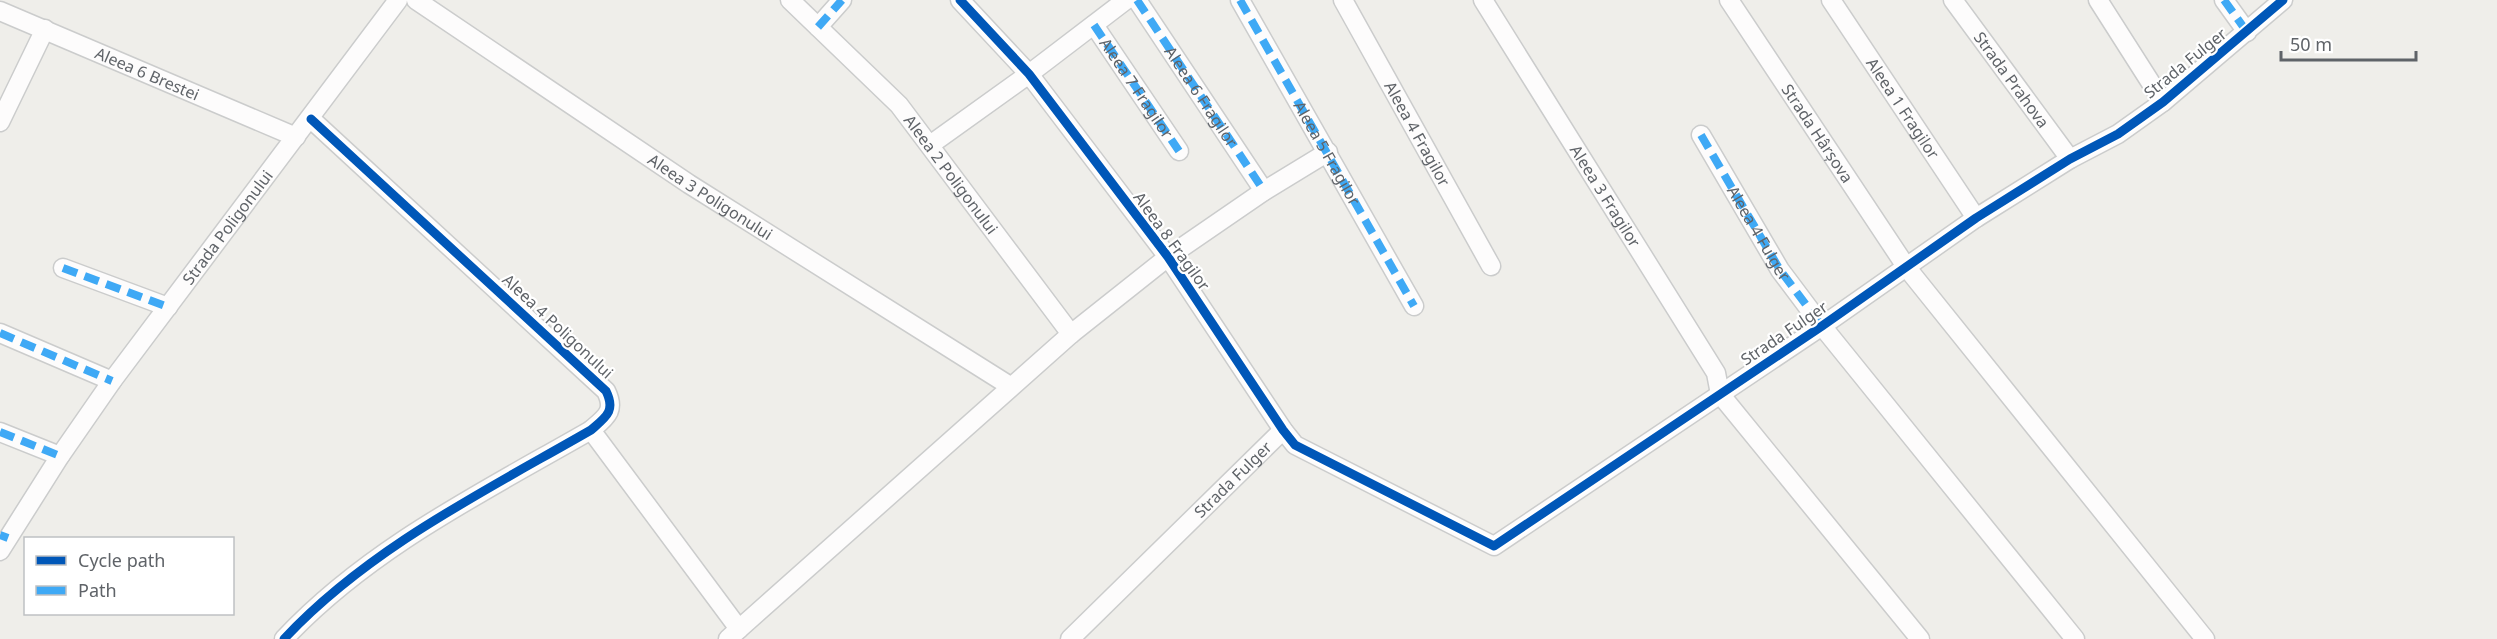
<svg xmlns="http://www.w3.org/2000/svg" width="2497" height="639" viewBox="0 0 2497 639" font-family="'Noto Sans',sans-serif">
<rect width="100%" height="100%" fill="#efeeea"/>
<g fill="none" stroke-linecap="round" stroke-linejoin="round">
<!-- street casing -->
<g stroke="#cbcccc" stroke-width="21">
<g id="street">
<path id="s1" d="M416 0 689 184 1010 386"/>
<path id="s2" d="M790 0 899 105 1071 334"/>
<path d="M960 0 1029 74 1168 257 1283 430 1295 445 1494 546 1822 326 1976 218 2070 159 2118 134 2163 102 2283 0"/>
<path id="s3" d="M1137 0 1264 191"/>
<path d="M1240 0 1414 306"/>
<path id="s4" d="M1343 0 1491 266"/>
<path id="s5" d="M1483 0 1716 373 1720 394 1920 639"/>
<path id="s6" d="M1729 0 1907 268 2205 639"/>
<path id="s7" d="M1831 0 1976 218"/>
<path id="s8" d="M1953 0 2070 159"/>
<path d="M2098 0 2163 102"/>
<path d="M2224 0 2247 32"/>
<path id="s9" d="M0 11 296 137"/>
<path d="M1094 25 1179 151"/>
<path d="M818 27 842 0"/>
<path d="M0 122 45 29"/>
<path d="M1701 135 1780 270 1822 326 2075 639"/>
<path d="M930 145 1029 74 1126 0"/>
<path d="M63 268 168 307"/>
<path d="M0 333 112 381"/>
<path d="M591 430 739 629 728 639"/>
<path d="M0 432 60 456"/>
<path id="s10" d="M0 551 60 456 112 381 398 0"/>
<path d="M739 629 1071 334 1168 257 1264 191 1328 152"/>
<path d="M284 639C369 548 485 491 591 430 606 417 616 411 606 391L311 119"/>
<path id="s11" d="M1070 639 1283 430"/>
</g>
</g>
<!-- street -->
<use href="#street" stroke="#fdfcfc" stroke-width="18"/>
<!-- quiet -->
<g stroke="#3fa9f5" stroke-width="8" stroke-dasharray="15 8" stroke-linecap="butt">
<path d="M1137 0 1264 191"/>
<path id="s12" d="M1240 0 1414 306"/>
<path d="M2224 0 2247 32"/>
<path id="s13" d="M1094 25 1179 151"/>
<path d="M818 27 842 0"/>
<path id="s14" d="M1701 135 1780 270 1822 326"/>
<path d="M63 268 168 307"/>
<path d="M0 333 112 381"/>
<path d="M0 432 60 456"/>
<path d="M0 535 8 538"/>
</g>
<!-- cycleway casing -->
<g stroke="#fff" stroke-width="13">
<path id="cycleway" d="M960 0 1029 74 1168 257 1283 430 1295 445 1494 546 1822 326 1976 218 2070 159 2118 134 2163 102 2283 0
M284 639C369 548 485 491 591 430 606 417 616 411 606 391L311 119"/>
</g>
<!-- cycleway -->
<use href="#cycleway" stroke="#0057b8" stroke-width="9"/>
</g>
<g text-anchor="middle" stroke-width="4.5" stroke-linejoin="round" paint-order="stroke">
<!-- street labels -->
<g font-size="16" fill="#5f6368" stroke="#fff">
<text transform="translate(2185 63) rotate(-39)" y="6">Strada Fulger</text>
<text dy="6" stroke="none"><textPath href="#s9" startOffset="160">Aleea 6 Brestei</textPath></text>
<text dy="6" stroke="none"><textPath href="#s8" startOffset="99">Strada Prahova</textPath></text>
<text dy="6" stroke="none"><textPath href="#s13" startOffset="76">Aleea 7 Fragilor</textPath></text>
<text dy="6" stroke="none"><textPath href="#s3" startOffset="116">Aleea 6 Fragilor</textPath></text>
<text dy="6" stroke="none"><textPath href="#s7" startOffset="130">Aleea 1 Fragilor</textPath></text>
<text dy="6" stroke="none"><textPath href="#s4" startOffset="153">Aleea 4 Fragilor</textPath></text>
<text dy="6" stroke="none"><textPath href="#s6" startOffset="160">Strada Hârșova</textPath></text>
<text dy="6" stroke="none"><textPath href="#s12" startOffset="176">Aleea 5 Fragilor</textPath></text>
<text dy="6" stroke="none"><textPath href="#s2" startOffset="238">Aleea 2 Poligonului</textPath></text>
<text dy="6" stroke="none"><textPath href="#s1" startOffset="354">Aleea 3 Poligonului</textPath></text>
<text dy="6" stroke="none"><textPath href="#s5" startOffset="231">Aleea 3 Fragilor</textPath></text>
<text dy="6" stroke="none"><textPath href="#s10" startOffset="396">Strada Poligonului</textPath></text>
<text dy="6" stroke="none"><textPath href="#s14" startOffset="114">Aleea 4 Fulger</textPath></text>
<text transform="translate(1172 241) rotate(54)" y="6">Aleea 8 Fragilor</text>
<text transform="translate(558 326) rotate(43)" y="6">Aleea 4 Poligonului</text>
<text transform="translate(1784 333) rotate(-34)" y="6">Strada Fulger</text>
<text dy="6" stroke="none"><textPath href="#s11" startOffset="228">Strada Fulger</textPath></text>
</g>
</g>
<!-- legend -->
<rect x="24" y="537" width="210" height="78" fill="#ffffff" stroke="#bfc1c3" stroke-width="1.5"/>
<rect x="36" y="556" width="30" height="9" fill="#0057b8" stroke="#bfc1c3" stroke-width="1.5"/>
<text x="78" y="567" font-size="18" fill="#5f6368">Cycle path</text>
<rect x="36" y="586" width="30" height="9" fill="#3fa9f5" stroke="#bfc1c3" stroke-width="1.5"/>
<text x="78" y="597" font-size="18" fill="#5f6368">Path</text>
<!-- scale -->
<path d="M2281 51v9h135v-9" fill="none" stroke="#5f6368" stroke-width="3"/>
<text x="2290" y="51" font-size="18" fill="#5f6368" stroke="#ffffff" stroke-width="4.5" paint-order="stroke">50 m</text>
</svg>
